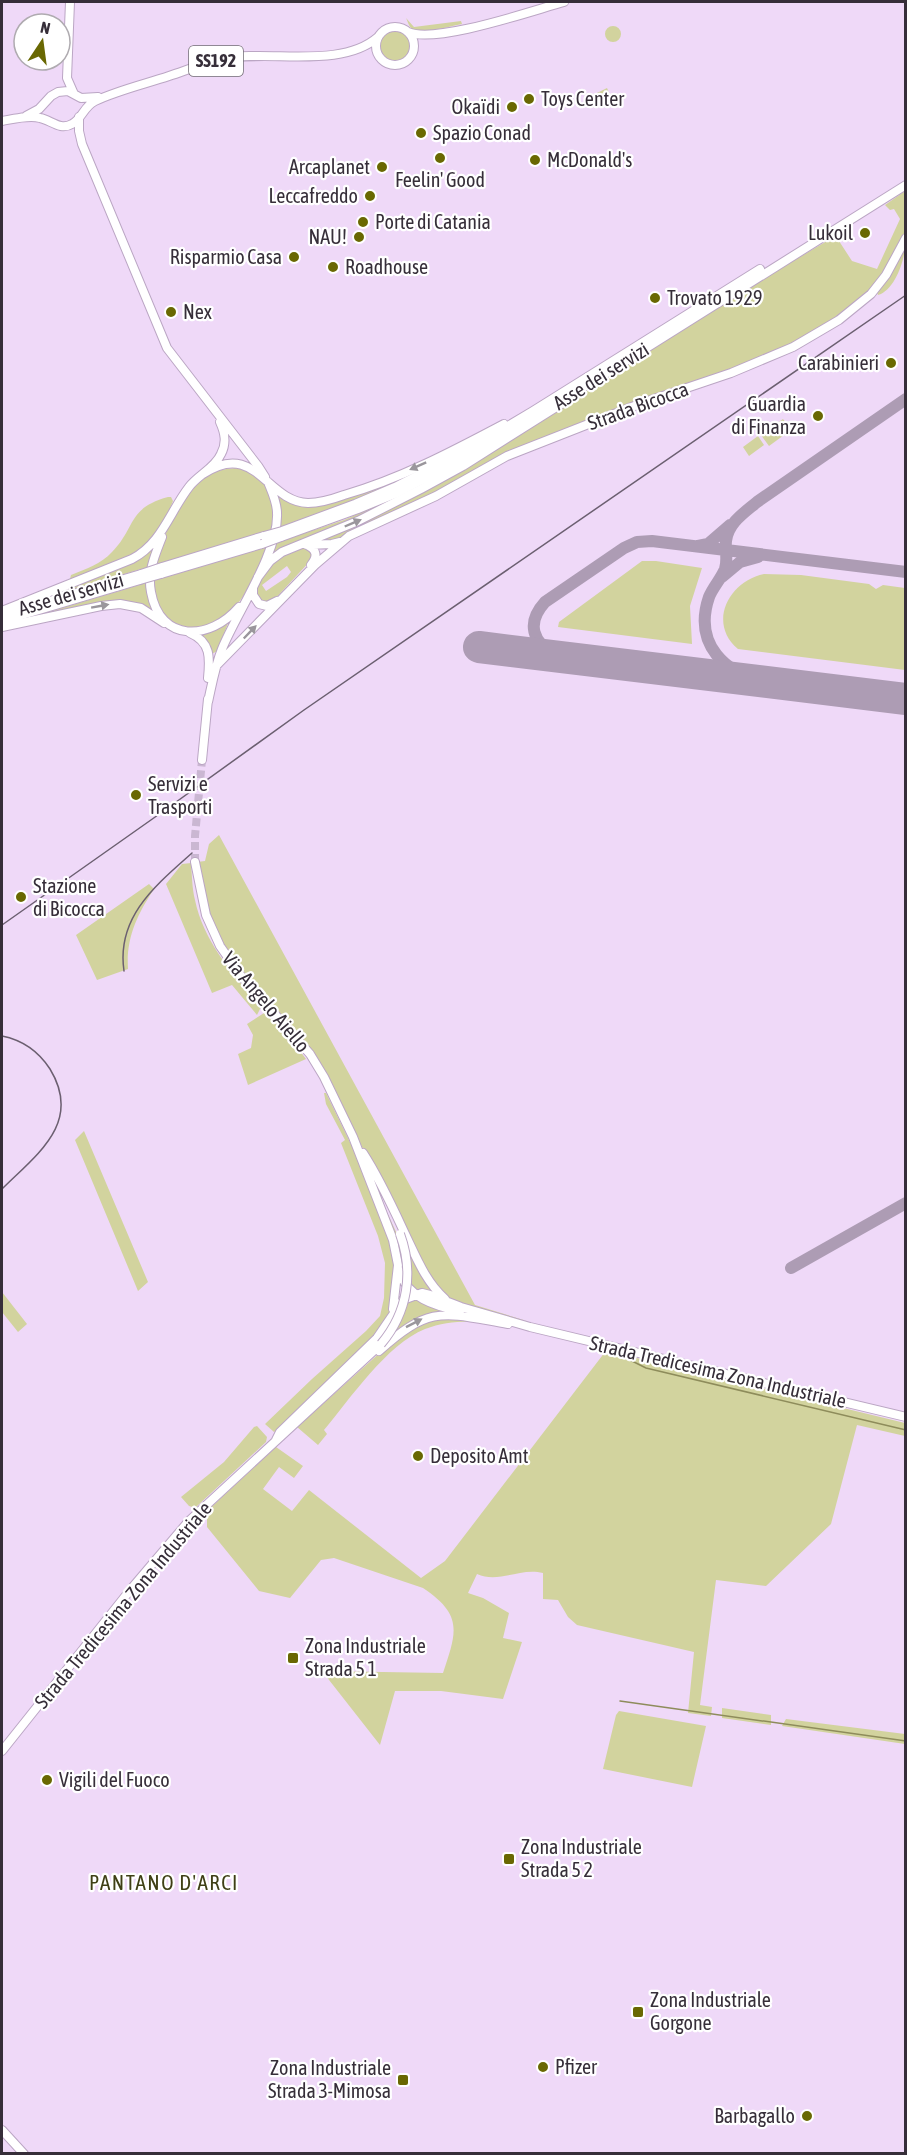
<svg xmlns="http://www.w3.org/2000/svg" width="907" height="2155" viewBox="0 0 907 2155" font-family="'Asap Condensed',sans-serif">
<rect width="100%" height="100%" fill="#efd9f8"/>
<!-- green -->
<path fill="#d2d39e" fill-rule="evenodd" d="M406 18 414 27 461 21 462 24C451 26 423 34 414 30 409 28 408 22 406 18Z
M605 34a8 8 0 1 1 16 0a8 8 0 1 1-16 0Z
M380 46a15 15 0 1 1 30 0a15 15 0 1 1-30 0Z
M607 88 611 97 595 105 591 96Z
M905 191V233L884 273 871 291 854 306 794 344 729 371 640 401 529 443 508 452 430 496 332 541 312 542 549 415 599 382 771 274 832 238H842L839 241 852 261 877 269 900 219 894 209 890 210 885 205Z
M905 245C905 261 894 291 878 295L877 292Z
M783 419 791 430 769 446 761 435Z
M758 436 764 445 749 456 743 447Z
M444 458 281 541 344 520 407 492 374 511 269 557 274 544V489L310 505Z
M235 468C307 476 260 586 228 614 208 631 179 632 164 615 135 580 176 496 209 475 217 470 226 469 235 468Z
M168 497H171L173 501C152 557 120 560 70 579L71 575C86 569 101 564 112 552 136 528 127 508 168 497Z
M156 545C149 573 144 583 154 612 120 589 60 612 22 620L139 585 141 569 35 601 135 560Z
M302 546 312 550 313 558 273 601 262 604 255 591C269 564 275 559 302 546ZM287 566 291 572 287 577 266 591 262 585Z
M642 561H656L702 568 690 606 692 644 558 627 559 622Z
M764 574 801 575 869 584 876 589 883 585 905 588V670L738 649C707 623 729 581 764 574Z
M229 621 217 651 212 654 206 640 201 634 219 628Z
M219 835 475 1305 530 1322 451 1301 436 1288 364 1151 320 1063 297 1032 244 974 222 944 210 919 197 862 205 861 209 844Z
M191 863C192 875 192 888 195 900 204 943 234 975 261 1007L257 1015 232 985 212 993 166 884 182 864Z
M149 884 154 889C137 915 126 938 128 969L97 980 76 935Z
M264 1013 287 1034 306 1059 248 1085 238 1054 251 1048 253 1035 247 1024Z
M324 1093H326L366 1175 389 1236 395 1267 392 1308 374 1337 330 1378 282 1426 274 1432 265 1424 312 1379 366 1331 380 1316 384 1298 385 1263 378 1236 341 1143 345 1140 326 1104Z
M84 1131 148 1282 138 1291 75 1140Z
M380 1197 397 1234H403L440 1297 417 1293 405 1281Z
M2 1292 27 1324 18 1332 2 1312Z
M416 1296 456 1313C422 1314 412 1320 386 1341L399 1323 408 1298Z
M440 1317 480 1322C461 1321 443 1322 425 1329 387 1344 350 1399 324 1430L327 1434 318 1445 297 1427 403 1332Z
M608 1351 905 1423V1436L857 1425 831 1524 766 1586 716 1580 700 1705 712 1707 711 1716 688 1713 694 1652 577 1625 568 1617 558 1600 543 1599V1573C520 1567 499 1584 477 1574L468 1593 483 1598 509 1613 503 1638 522 1642 503 1699 441 1691H395L380 1745 322 1671 443 1673C457 1631 463 1615 423 1588L334 1558 321 1560 290 1598 259 1591 207 1527V1511L276 1447 303 1466 294 1478 279 1467 263 1489 292 1511 309 1490 421 1578 445 1561 605 1352Z
M257 1426 267 1437 266 1442 195 1508 189 1506 181 1497 224 1462 254 1427Z
M722 1708 771 1715V1725L722 1718Z
M619 1711 706 1726 692 1787 603 1769 616 1715Z
M786 1719 905 1734V1744L782 1726Z"/>
<g fill="none" stroke-linecap="round" stroke-linejoin="round">
<!-- stream -->
<path stroke="#8e8c5b" stroke-width="1.5" d="M624 1357 646 1368 906 1430
M620 1701 906 1741"/>
<!-- taxiway -->
<path stroke="#ad9cb4" stroke-width="12" d="M698 546 708 544 730 525
M722 577 740 562 758 557
M556 656C532 642 526 623 545 602L624 548 637 542 652 541 906 572
M768 682C725 675 693 644 709 597 713 587 721 579 725 569 728 560 725 551 726 541 728 523 744 513 757 502L906 399
M791 1268 906 1203"/>
<!-- runway -->
<path stroke="#ad9cb4" stroke-width="32" d="M479 647 906 699"/>
<!-- secondary-tunnel -->
<path stroke="#cab7d2" stroke-width="8" stroke-dasharray="8 4" stroke-linecap="butt" d="M195 862V836L202 760"/>
<!-- secondary casing -->
<g stroke="#bba6c4" stroke-width="10">
<path id="secondary" d="M79 117V131L82 144 167 348 258 466 265 477
M203 474C256 439 266 502 308 503 321 503 333 499 344 495 400 479 453 451 504 424
M162 537C155 555 147 573 151 592 160 643 210 641 239 607
M307 545C317 550 318 556 311 565
M307 545 332 544 340 542
M258 577 270 561 282 552 358 521 421 489 463 466 569 399
M253 588V595L259 604 267 606 277 601
M2 611 132 559C162 543 169 513 189 487 198 475 215 468 221 454 227 443 225 433 220 422
M2 627 101 606 120 604 141 608 164 623
M190 633C211 642 210 658 208 678
M216 666 315 565 349 536 436 496 507 456 642 403 731 373 793 347 839 320 871 294 886 275 906 238
M208 702C212 684 215 666 222 649 237 612 279 552 277 513 277 502 272 492 268 482
M202 760 208 699
M195 862 206 915 220 946 241 976 310 1054 324 1077 353 1137 393 1240 398 1265 393 1309
M363 1153C380 1179 393 1208 406 1236 417 1259 426 1282 445 1299
M399 1270C407 1298 435 1306 460 1311
M379 1351C431 1304 444 1313 508 1324
M276 1440 280 1432 377 1338 403 1300 422 1293 430 1295 461 1307 530 1327 906 1417
M2 1751 131 1589 188 1522 381 1344
M2 2130 24 2154"/>
</g>
<!-- primary casing -->
<g stroke="#bba6c4" stroke-width="10">
<path id="primary" d="M70 2 67 78 74 94
M376 46a19 19 0 1 1 38 0a19 19 0 1 1-38 0Z
M408 32C436 44 531 11 564 2
M26 116 39 109 51 96 58 92 68 91 81 98 98 97
M2 121C14 119 28 115 40 118 51 120 60 131 72 124 82 119 84 106 95 101 119 90 145 84 169 76 187 70 204 63 222 59 269 49 340 70 378 37
M282 531 355 504 395 487 471 448 533 411 760 269
M281 537 358 509 397 493 473 454 597 379 906 185
M162 567 264 536
M161 574 262 544
M2 615 141 574
M2 621 140 580"/>
</g>
<!-- secondary -->
<use href="#secondary" stroke="#fff" stroke-width="8"/>
<!-- primary -->
<use href="#primary" stroke="#fff" stroke-width="8"/>
<!-- rail -->
<path stroke="#6b5f70" stroke-width="1.5" d="M2 925 158 815 304 710 906 295
M124 971C116 917 156 885 192 853
M2 1036C22 1040 39 1052 50 1069 83 1123 36 1155 2 1189"/>
<!-- secondary-bridge casing -->
<g stroke="#bba6c4" stroke-width="10" stroke-linecap="butt">
<path id="secondary-bridge" d="M381 1344C408 1312 414 1272 400 1234"/>
</g>
<!-- primary-bridge casing -->
<g stroke="#bba6c4" stroke-width="10" stroke-linecap="butt">
<path id="primary-bridge" d="M264 536 282 531
M262 544 281 537
M141 574 162 567
M140 580 161 574"/>
</g>
<!-- secondary-bridge -->
<use href="#secondary-bridge" stroke="#fff" stroke-width="8"/>
<!-- primary-bridge -->
<use href="#primary-bridge" stroke="#fff" stroke-width="8"/>
</g>
<!-- one-way arrows -->
<defs><path id="oneway-solid" d="M-6-.8H1V-3.2L6.5 0L1 3.2V.8H-6Z" transform="scale(1.5)"/></defs>
<g fill="#9a969c">
<use href="#oneway-solid" transform="translate(418 466) rotate(156)"/>
<use href="#oneway-solid" transform="translate(353 523) rotate(-23)"/>
<use href="#oneway-solid" transform="translate(100 606) rotate(-10)"/>
<use href="#oneway-solid" transform="translate(250 632) rotate(-46)"/>
<use href="#oneway-solid" transform="translate(414 1323) rotate(-27)"/>
</g>
<!-- markers -->
<g fill="#696802" stroke="#fff" stroke-width="2">
<circle cx="529" cy="99" r="6"/>
<circle cx="512" cy="107" r="6"/>
<circle cx="421" cy="133" r="6"/>
<circle cx="440" cy="158" r="6"/>
<circle cx="535" cy="160" r="6"/>
<circle cx="382" cy="167" r="6"/>
<circle cx="370" cy="196" r="6"/>
<circle cx="363" cy="222" r="6"/>
<circle cx="865" cy="233" r="6"/>
<circle cx="359" cy="237" r="6"/>
<circle cx="294" cy="257" r="6"/>
<circle cx="333" cy="267" r="6"/>
<circle cx="655" cy="298" r="6"/>
<circle cx="171" cy="312" r="6"/>
<circle cx="891" cy="363" r="6"/>
<circle cx="818" cy="416" r="6"/>
<circle cx="136" cy="795" r="6"/>
<circle cx="21" cy="897" r="6"/>
<circle cx="418" cy="1456" r="6"/>
<rect x="287" y="1652" width="12" height="12" rx="3"/>
<circle cx="47" cy="1780" r="6"/>
<rect x="503" y="1853" width="12" height="12" rx="3"/>
<rect x="632" y="2006" width="12" height="12" rx="3"/>
<circle cx="543" cy="2067" r="6"/>
<rect x="397" y="2074" width="12" height="12" rx="3"/>
<circle cx="807" cy="2116" r="6"/>
</g>
<g text-anchor="middle" stroke-width="4.5" stroke-linejoin="round" paint-order="stroke">
<!-- shield labels -->
<rect fill="#fff" stroke="#726d74" stroke-width="1.5" x="189" y="46" width="54" height="30" rx="4.5"/>
<g font-size="18" font-weight="bold" fill="#362e39">
<text x="216" y="67">SS192</text>
</g>
<!-- poi labels -->
<g font-size="20" fill="#362e39" stroke="#fff" text-anchor="start">
<text x="541" y="106">Toys Center</text>
<text x="500" y="114" text-anchor="end">Okaïdi</text>
<text x="433" y="140">Spazio Conad</text>
<text x="547" y="167">McDonald's</text>
<text x="370" y="174" text-anchor="end">Arcaplanet</text>
<text x="440" y="187" text-anchor="middle">Feelin' Good</text>
<text x="358" y="203" text-anchor="end">Leccafreddo</text>
<text x="375" y="229">Porte di Catania</text>
<text x="853" y="240" text-anchor="end">Lukoil</text>
<text x="347" y="244" text-anchor="end">NAU!</text>
<text x="282" y="264" text-anchor="end">Risparmio Casa</text>
<text x="345" y="274">Roadhouse</text>
<text x="667" y="305">Trovato 1929</text>
<text x="183" y="319">Nex</text>
<text x="879" y="370" text-anchor="end">Carabinieri</text>
<text x="806" y="411" text-anchor="end">Guardia<tspan x="806" dy="23">di Finanza</tspan></text>
<text x="148" y="791">Servizi e<tspan x="148" dy="23">Trasporti</tspan></text>
<text x="33" y="893">Stazione<tspan x="33" dy="23">di Bicocca</tspan></text>
<text x="430" y="1463">Deposito Amt</text>
<text x="305" y="1653">Zona Industriale<tspan x="305" dy="23">Strada 5 1</tspan></text>
<text x="59" y="1787">Vigili del Fuoco</text>
<text x="521" y="1854">Zona Industriale<tspan x="521" dy="23">Strada 5 2</tspan></text>
<text x="650" y="2007">Zona Industriale<tspan x="650" dy="23">Gorgone</tspan></text>
<text x="555" y="2074">Pfizer</text>
<text x="391" y="2075" text-anchor="end">Zona Industriale<tspan x="391" dy="23">Strada 3-Mimosa</tspan></text>
<text x="795" y="2123" text-anchor="end">Barbagallo</text>
</g>
<!-- street labels -->
<g font-size="20" fill="#362e39" stroke="#fff">
<text transform="translate(601 376) rotate(-32)" y="7">Asse dei servizi</text>
<text transform="translate(638 406) rotate(-20)" y="7">Strada Bicocca</text>
<text transform="translate(71 594) rotate(-16)" y="7">Asse dei servizi</text>
<text transform="translate(266 1002) rotate(50)" y="7">Via Angelo Aiello</text>
<text transform="translate(718 1372) rotate(13)" y="7">Strada Tredicesima Zona Industriale</text>
<text transform="translate(123 1605) rotate(-50)" y="7">Strada Tredicesima Zona Industriale</text>
</g>
<!-- neighbourhood labels -->
<g font-size="21" letter-spacing="1.5" fill="#3f3f16" stroke="#fff">
<text x="164" y="1890">PANTANO D'ARCI</text>
</g>
</g>
<!-- border -->
<rect width="907" height="2155" fill="none" stroke="#362e39" stroke-width="6"/>
<!-- north arrow -->
<g transform="translate(42 42) rotate(13)"><circle r="28" fill="#ffffff" stroke="#afabb0" stroke-width="1.5"/>
<path d="M0-4.5L10 22L0 15L-10 22Z" fill="#696802"/>
<text y="-9" font-size="16" font-weight="bold" text-anchor="middle" fill="#362e39">N</text>
</g>
</svg>
